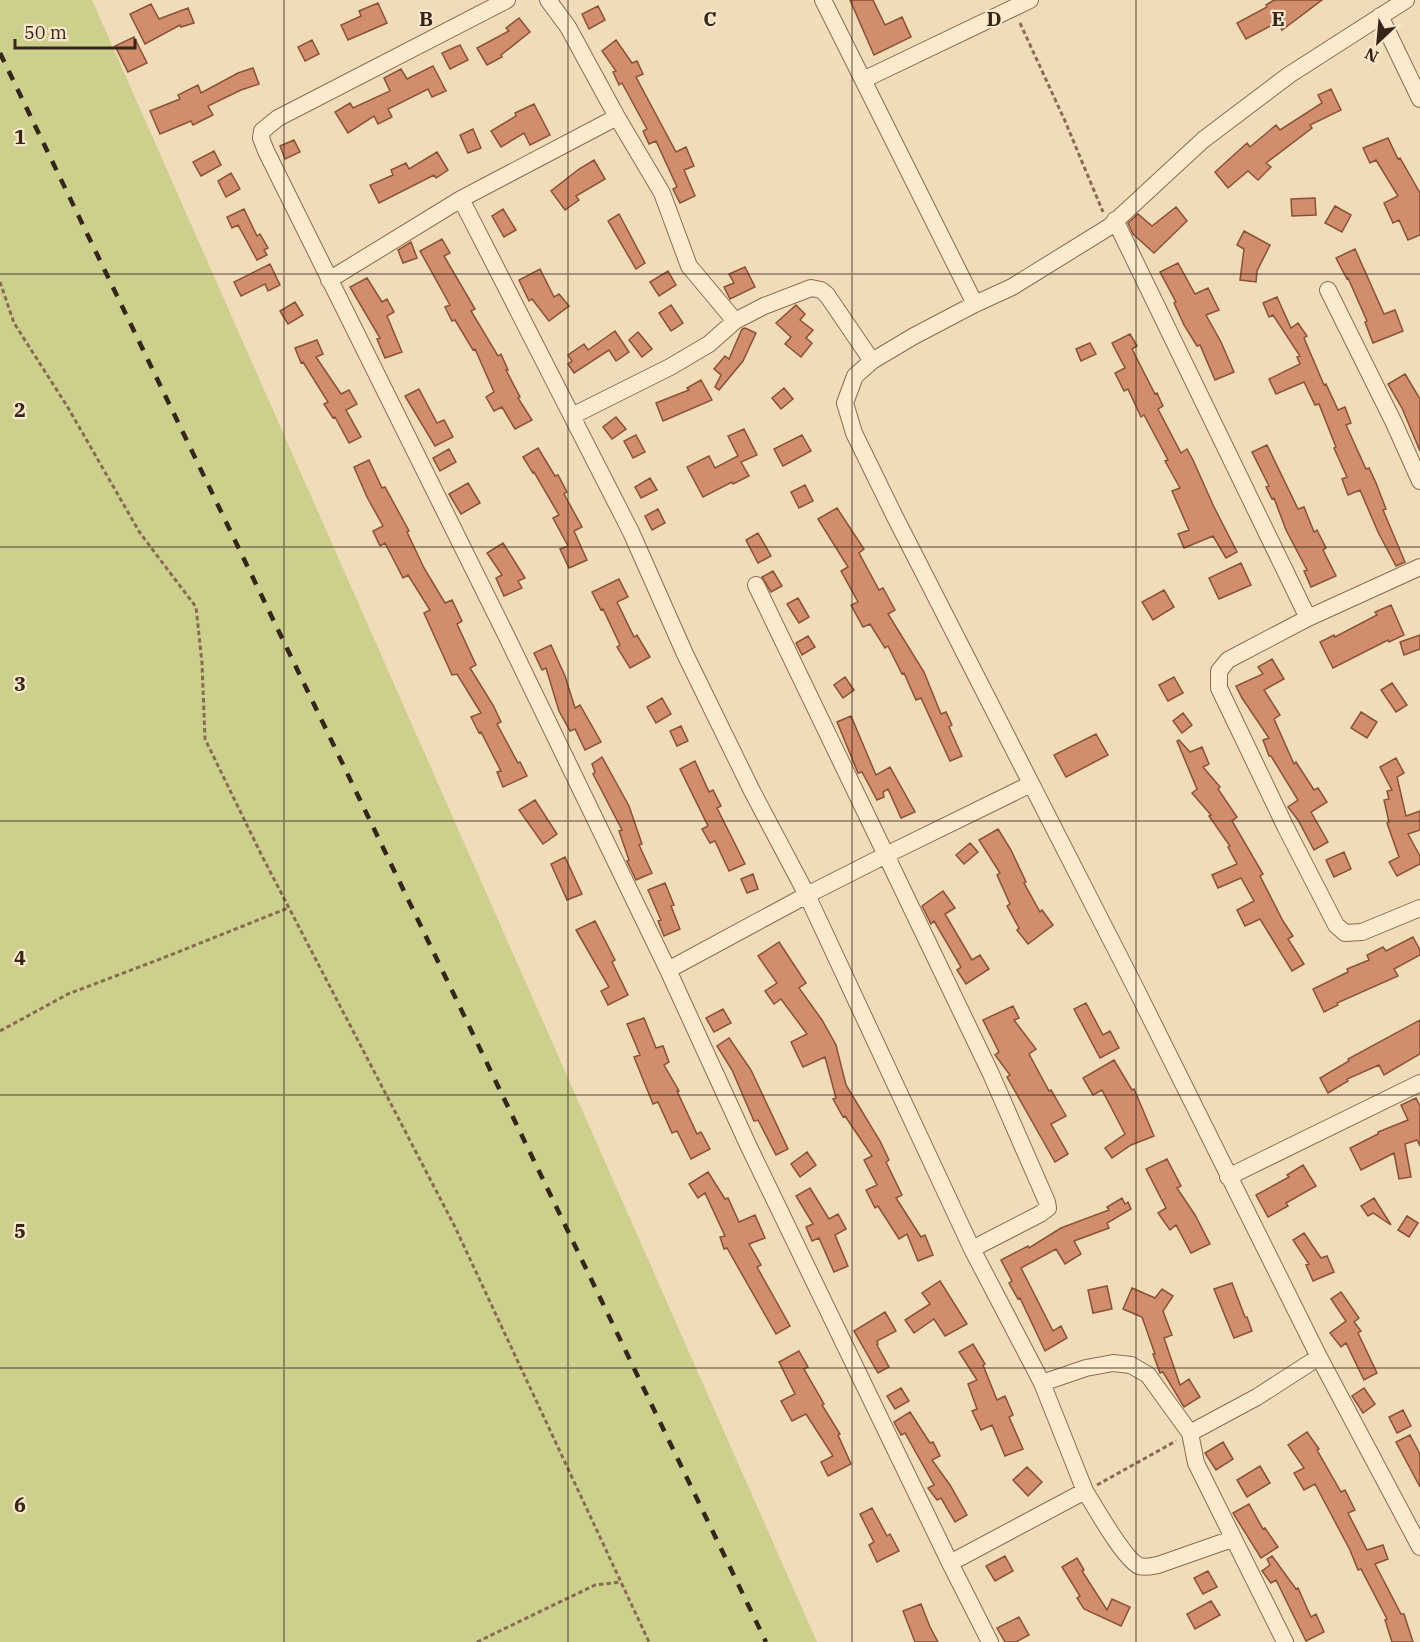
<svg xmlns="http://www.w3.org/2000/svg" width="1420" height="1642" viewBox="0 0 1420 1642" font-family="'IBM Plex Serif',serif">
<rect width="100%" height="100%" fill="#f1dcba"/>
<!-- green -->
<path fill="#cdcf8d" d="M0 0H92L817 1642H0Z"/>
<!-- building -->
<path fill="#d28e6c" stroke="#895137" stroke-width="1.5" d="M850 0H873L885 25 902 17 911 37 874 55Z
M1274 0H1322L1282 30 1278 22 1246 39 1237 23 1267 7 1266 5Z
M378 3 387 23 348 40 341 25 361 16 359 11Z
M151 4 159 19 188 8 194 23 181 27 180 25 145 44 130 14Z
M598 6 605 20 589 29 582 14Z
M519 18 530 32 501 55 502 57 487 65 477 48 509 31 506 28Z
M134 37 147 63 128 72 115 46Z
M312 40 319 54 305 61 298 47Z
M616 40 632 63 637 61 643 74 636 77 676 152 686 147 694 166 684 170 695 196 680 203 673 189 677 187 656 141 649 144 643 131 647 129 622 83 619 85 613 72 616 71 602 51Z
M460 45 468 60 450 69 442 53Z
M433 66 446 91 432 97 428 89 388 109 392 117 378 124 374 116 348 133 335 112 350 103 353 108 390 91 384 78 401 69 407 79Z
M253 68 259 84 241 90 208 106 213 115 193 125 191 121 160 134 150 111 180 99 178 95 198 85 201 93 238 73Z
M1331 89 1341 110 1310 125 1312 128 1266 163 1271 167 1258 180 1248 171 1228 188 1215 172 1247 143 1250 147 1276 125 1280 130 1322 103 1318 95Z
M534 104 550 135 530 145 524 133 501 147 491 131 516 116 515 113Z
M473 129 481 148 468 153 460 135Z
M1388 138 1398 159 1400 158 1420 193V235L1408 240 1399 220 1393 223 1384 203 1398 196 1376 160 1370 163 1363 148Z
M294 140 300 152 285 159 280 146Z
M214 151 221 165 201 176 193 162Z
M437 152 448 170 436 178 434 175 379 203 370 185 393 175 391 170 406 163 409 169Z
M594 160 605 179 576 196 579 200 565 210 551 191 579 169Z
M231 173 240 189 226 197 218 181Z
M1315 198 1316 215 1292 216 1291 199Z
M1335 206 1351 215 1342 232 1325 223Z
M1176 207 1187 221 1154 253 1133 234 1128 223 1138 214 1152 226Z
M244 209 257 236 260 234 268 248 264 250 267 255 257 260 238 225 232 228 227 217Z
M503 209 516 230 504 237 492 216Z
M619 214 645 263 636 269 608 221Z
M1244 231 1270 245 1257 271 1256 282 1240 280 1244 249 1237 245Z
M442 239 450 253 444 256 475 309 471 311 498 356 501 354 508 370H506L520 397 518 398 532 420 515 429 502 407 494 411 486 397 494 392 475 349 473 350 455 320 452 321 445 307 450 305 420 251Z
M411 242 417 258 403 263 398 250Z
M1355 249 1384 314 1395 310 1403 331 1373 343 1365 322 1367 321 1348 278 1347 279 1336 258Z
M1178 263 1195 294 1208 288 1219 310 1206 315 1221 342 1234 372 1215 380 1200 345 1197 346 1184 325 1174 303 1176 302 1160 272Z
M270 264 280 285 268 291 265 284 241 296 234 282Z
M745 267 755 287 730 299 724 287 734 283 729 274Z
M540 269 554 297 559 294 569 306 549 321 532 299 529 301 519 280Z
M668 271 676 285 659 296 650 282Z
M367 278 382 302 387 299 394 312 387 316 402 352 385 358 377 339 380 338 350 287Z
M1277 297 1291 328 1298 323 1307 336 1304 338 1324 385 1326 384 1338 410 1345 407 1351 423 1346 425 1366 469 1369 468 1376 483 1386 509 1383 510 1405 562 1396 566 1378 532 1360 490 1348 495 1342 479 1347 477 1334 448 1336 447 1319 404 1315 405 1304 382 1276 394 1269 379 1300 364 1297 357 1300 356 1273 315 1269 317 1263 303Z
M295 302 303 315 288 324 280 311Z
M671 305 683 323 671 331 659 313Z
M796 305 805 314 800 320 813 330 806 338 812 343 801 357 785 344 791 337 776 323Z
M745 328 756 333 743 361 719 390 715 387 721 375 714 369 725 356 729 359 742 329Z
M615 331 629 352 616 361 609 350 574 373 568 364 572 361 568 355 584 344 588 350Z
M638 332 652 349 642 357 629 340Z
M1130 334 1137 346 1132 349 1155 394 1157 393 1163 406 1158 409 1181 453 1187 449 1193 460 1214 507 1237 552 1226 558 1213 536 1184 548 1178 534 1189 530 1172 491 1180 488 1165 461 1168 460 1144 415 1141 417 1128 389 1124 391 1115 373 1125 368 1112 343Z
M317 340 323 354 316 357 341 394 349 390 357 404 346 410 361 437 349 443 335 417 333 418 324 404 328 402 303 362 301 363 295 348Z
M1090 343 1096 354 1081 361 1076 349Z
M1405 374 1420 399V451L1402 408 1388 384Z
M701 380 712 400 663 421 656 403 689 390 687 388Z
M784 388 793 399 781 409 772 398Z
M419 389 437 423 444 420 453 437 435 446 405 396Z
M616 417 626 429 612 439 603 427Z
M744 429 757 455 741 462 749 476 733 484 732 482 703 497 687 467 709 456 715 468 738 456 728 436Z
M636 435 645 452 633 458 624 441Z
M802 435 811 451 783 466 774 449Z
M1267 445 1298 509 1304 507 1314 532 1317 530 1326 548 1323 550 1336 576 1311 587 1304 571 1307 570 1286 530 1274 498 1272 499 1266 487 1269 486 1252 452Z
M538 448 555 476 558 475 567 492 564 494 582 527 574 531 587 560 569 568 560 549 568 546 553 518 559 515 534 472 533 473 523 457Z
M449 449 456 462 440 471 433 458Z
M369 460 382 488 385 487 409 531 407 532 424 568 445 603 452 600 462 621 457 624 476 665 470 668 493 705 501 722 497 724 518 763 520 762 527 776 503 787 497 772 501 771 481 732 479 733 471 717 481 713 457 674 452 675 424 613 430 610 408 575 403 578 385 543 380 546 373 531 383 526 367 497 354 467Z
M650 478 657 490 641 498 635 487Z
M468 483 480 503 461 514 449 494Z
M805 485 813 501 799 508 791 492Z
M837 508 864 549 859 553 879 590 883 588 895 610 888 614 924 672 941 714 946 712 952 725 949 727 962 756 950 761 921 698 916 700 904 673 902 674 888 646 885 648 870 624 863 627 851 605 858 602 841 571 848 567 818 519Z
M658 509 665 523 652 530 645 516Z
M758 533 771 556 758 563 746 540Z
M503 543 525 578 518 581 522 588 504 596 496 578 502 575 487 553Z
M1241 563 1251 585 1219 599 1209 578Z
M773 571 782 586 771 592 762 577Z
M619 579 628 597 617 602 634 637 637 635 650 657 630 668 617 647 620 645 603 609 601 610 592 592Z
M1164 590 1174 607 1153 620 1142 602Z
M798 598 809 617 799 623 787 604Z
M1391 605 1404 635 1389 642 1388 640 1333 668 1320 642 1334 635 1335 637 1377 615 1375 612Z
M1420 635V649L1404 655 1400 642Z
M808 636 815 647 802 655 796 643Z
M551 645 565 676 575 708 580 705 601 742 585 750 575 729 570 731 559 711 546 668 542 670 534 653Z
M1272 659 1284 679 1264 690 1280 715 1274 719 1294 764 1296 762 1314 790 1318 788 1327 802 1311 812 1328 842 1314 850 1298 820 1288 807 1298 800 1271 756H1269L1263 740 1269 738 1242 698 1236 686 1263 674 1258 667Z
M845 677 854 690 843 698 834 685Z
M1174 677 1183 693 1168 701 1159 685Z
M1392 683 1407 705 1396 712 1381 690Z
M662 698 671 714 656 723 647 707Z
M1361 712 1377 722 1367 738 1351 728Z
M1183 713 1192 725 1182 733 1173 721Z
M851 716 876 775 890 767 915 812 901 818 888 789 883 792 884 797 877 800 862 772 858 773 837 722Z
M681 726 688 741 677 746 670 731Z
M1096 734 1108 755 1066 777 1054 755Z
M1179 740 1190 752 1202 747 1209 764 1203 767 1220 787 1218 789 1237 817 1232 821 1263 874 1260 876 1283 921 1293 936 1288 939 1304 964 1292 971 1260 919 1245 926 1237 910 1254 901 1241 878 1218 888 1212 875 1237 864 1228 847 1230 846 1209 816 1211 815 1192 793 1197 789 1177 741Z
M602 757 629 806 642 844 639 845 652 873 636 880 627 861 629 860 619 831 622 830 593 774 595 772 592 764Z
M1396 758 1404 773 1397 777 1406 816 1420 811V830L1408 834 1420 856V864L1397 876 1389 862 1399 857 1387 823 1389 822 1384 800 1389 799 1387 791 1392 790 1380 767Z
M695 761 709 792 713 790 721 806 717 808 745 864 729 871 715 841 710 843 702 829 708 826 680 769Z
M535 800 557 834 543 844 519 810Z
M998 829 1011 850 1026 882 1024 883 1040 912 1042 910 1053 925 1028 944 1017 930 1019 928 1007 906 1010 904 997 875 1000 873 979 840Z
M970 843 978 852 964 864 956 855Z
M1344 852 1351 869 1334 877 1326 860Z
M565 857 582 894 567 900 551 864Z
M753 874 758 889 747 893 741 879Z
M665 883 674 905 671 906 680 929 664 936 658 921 661 920 648 890Z
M943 891 955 908 945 914 972 960 980 955 989 969 966 984 957 970 961 967 934 921 931 924 922 906Z
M595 921 615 960 612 962 628 995 608 1005 601 991 609 987 576 930Z
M1413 937 1420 950V955L1394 969 1398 976 1337 1003 1338 1005 1324 1012 1313 989 1348 972 1347 969 1369 960 1367 955 1383 947 1386 951Z
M779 942 806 983 799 988 822 1020 836 1045 846 1085 880 1141 889 1160 886 1162 902 1195 896 1198 921 1237 925 1235 933 1255 918 1261 907 1234 899 1239 878 1206 875 1208 866 1190 877 1185 864 1160 872 1156 845 1116 843 1117 833 1099 836 1098 825 1057 803 1067 791 1042 807 1034 781 999 774 1004 765 991 777 983 758 956Z
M1086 1003 1103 1035 1110 1031 1119 1048 1100 1058 1074 1009Z
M1013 1006 1019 1018 1014 1020 1036 1049 1029 1054 1049 1091 1051 1090 1066 1116 1051 1124 1068 1154 1055 1162 1007 1077 1010 1075 995 1055 999 1052 983 1020Z
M723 1009 731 1023 714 1032 706 1018Z
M644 1018 656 1048 663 1046 669 1062 664 1065 679 1091H677L697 1134 701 1132 710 1149 691 1159 677 1131 672 1133 658 1102 653 1104 634 1057 640 1055 627 1024Z
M1420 1020V1054L1384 1075 1379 1065 1347 1079 1348 1081 1328 1093 1320 1078 1349 1061 1348 1059Z
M729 1038 751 1070 788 1149 776 1155 758 1120 754 1121 732 1070 717 1046Z
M1114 1060 1132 1090 1134 1089 1154 1136 1131 1145 1112 1158 1105 1148 1125 1134 1102 1090 1093 1095 1083 1078Z
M1416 1098 1420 1106V1146L1417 1140 1405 1144 1411 1177 1399 1179 1394 1153 1361 1170 1350 1148 1378 1134V1132L1408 1120 1401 1105Z
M807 1152 816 1165 800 1177 791 1164Z
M1167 1159 1181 1186 1177 1188 1195 1215 1210 1244 1191 1253 1176 1225 1170 1230 1158 1213 1166 1208 1146 1169Z
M1303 1165 1316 1186 1286 1203 1288 1206 1268 1217 1256 1195 1289 1177 1287 1175Z
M708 1172 725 1199 728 1198 739 1222 755 1215 765 1238 749 1244 761 1265 757 1267 790 1326 776 1334 727 1248 724 1249 720 1237 725 1236 705 1193 698 1198 689 1184Z
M810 1188 829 1219 838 1214 846 1229 835 1235 848 1266 834 1272 819 1238 812 1241 806 1227 813 1224 796 1196Z
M1122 1198 1125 1204 1128 1202 1131 1209 1107 1223 1109 1228 1074 1241 1081 1254 1065 1264 1056 1249 1021 1268 1053 1331 1061 1326 1067 1338 1045 1351 1020 1298 1018 1299 1009 1283 1012 1281 1001 1260 1028 1246 1029 1248 1061 1228 1109 1210 1107 1207Z
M1374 1198 1391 1225 1373 1213 1368 1216 1361 1206Z
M1407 1216 1418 1223 1409 1237 1398 1230Z
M1304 1233 1321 1258 1327 1256 1334 1272 1313 1281 1306 1265 1309 1264 1293 1240Z
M940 1281 967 1324 945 1336 934 1319 914 1333 905 1320 930 1304 922 1293Z
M1232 1283 1245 1317H1247L1252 1331 1234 1338 1214 1289Z
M1107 1286 1112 1309 1093 1313 1088 1290Z
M1132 1288 1155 1298 1162 1289 1173 1296 1163 1311 1172 1335 1164 1338 1180 1385 1189 1379 1200 1397 1184 1407 1163 1372 1160 1373 1153 1354H1155L1142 1317 1123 1309Z
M1341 1292 1359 1318 1354 1322 1361 1331 1358 1333 1377 1373 1364 1380 1346 1343 1341 1347 1330 1333 1346 1321 1331 1299Z
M885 1312 896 1331 877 1341 878 1344 877 1345 889 1367 878 1373 854 1331Z
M973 1344 985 1364 983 1365 997 1400 1005 1396 1013 1415 1009 1417 1023 1449 1005 1456 992 1425 981 1430 972 1411 977 1409 968 1384 977 1380 959 1352Z
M799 1351 808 1367 804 1369 824 1404 822 1405 840 1434 838 1435 851 1464 828 1476 821 1462 833 1456 806 1414 792 1421 781 1401 795 1394 779 1362Z
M901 1388 909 1401 895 1409 887 1396Z
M1364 1388 1375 1404 1363 1413 1352 1396Z
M1403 1410 1411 1426 1397 1433 1389 1417Z
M910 1412 930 1443 933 1442 940 1456 932 1460 950 1485 967 1515 955 1522 941 1498 937 1500 928 1488 934 1485 905 1433 901 1435 894 1422Z
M1307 1432 1319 1449 1317 1450 1341 1492 1345 1490 1355 1510 1348 1513 1367 1550 1383 1545 1388 1559 1375 1564 1401 1614H1404L1413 1642H1392L1385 1620 1387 1619 1361 1569 1358 1570 1350 1550 1315 1484 1304 1490 1294 1473 1304 1468 1288 1445Z
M1410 1435 1420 1454V1487L1396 1442Z
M1223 1442 1233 1459 1216 1470 1205 1453Z
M1260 1466 1270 1483 1247 1497 1237 1480Z
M1027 1467 1042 1482 1028 1496 1013 1480Z
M1249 1504 1263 1529 1265 1528 1278 1547 1261 1558 1233 1513Z
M872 1508 887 1536 890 1534 899 1551 877 1562 869 1545 874 1542 860 1514Z
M1005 1556 1013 1571 995 1581 986 1566Z
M1272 1556 1296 1589 1298 1588 1311 1617 1316 1614 1324 1632 1306 1641 1276 1580 1271 1583 1262 1571 1270 1565 1267 1559Z
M1077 1558 1084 1570 1082 1571 1107 1610 1112 1599 1130 1607 1121 1626 1084 1609 1077 1598 1080 1596 1062 1567Z
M1208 1571 1217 1587 1203 1594 1194 1578Z
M1211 1601 1220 1615 1195 1629 1187 1614Z
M921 1604 930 1627 938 1642H915L903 1611Z
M1019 1617 1029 1635 1016 1642H1005L997 1628Z"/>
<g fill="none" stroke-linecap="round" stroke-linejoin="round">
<!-- street casing -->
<g stroke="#896b53" stroke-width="18">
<path id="street" d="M507 0 278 118 262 131 261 138 266 151 506 635 668 970 749 1147 950 1563 990 1642
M548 0 568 27 617 117 662 193 689 266 735 321
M823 0 975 304
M1406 0 1289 75 1203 140 1109 227 1012 287 975 304 914 336 872 361 855 376 845 403 854 433 895 517 1136 989 1319 1357 1420 1547
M1380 16 1420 99
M863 80 1030 0
M461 199 631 532 685 654 752 791 807 895 972 1249
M1115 220 1308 618 1420 567
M329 280 461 199 617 117
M1328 290 1394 423 1420 481
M572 416 670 367 709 344 735 321 764 306 811 288 821 290 827 295 872 361
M1308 618 1228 660 1219 671V688L1286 828 1336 925 1345 933 1362 932 1420 908
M1031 784 886 855 991 1074 1047 1202 1048 1208 1040 1214 972 1249 1042 1383 1085 1491
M668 970 807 895 886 855 756 585
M1228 1177 1420 1083
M1042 1383 1086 1368 1113 1363 1131 1365 1148 1375 1190 1433 1196 1463 1285 1642
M1190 1433 1257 1397 1319 1357
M950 1563 1085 1491C1095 1507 1124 1559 1139 1566 1146 1568 1152 1566 1158 1565L1232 1539"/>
</g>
<!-- path -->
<path stroke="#896b53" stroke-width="3" stroke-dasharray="4.5 3" stroke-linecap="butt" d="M1020 23 1065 121 1103 212
M0 282 14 323 67 406 140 533 196 607 202 663 205 739 262 856 455 1227 649 1642
M0 1031 68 994 163 958 288 908
M1097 1485 1176 1441
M477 1642 595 1585 621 1582"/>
<!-- street -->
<use href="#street" stroke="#fceacd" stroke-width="16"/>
<!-- rail -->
<path stroke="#362519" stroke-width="4.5" stroke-dasharray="10 10" stroke-linecap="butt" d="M0 53 766 1642"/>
</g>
<!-- grid -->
<path fill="none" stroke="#362519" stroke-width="1.5" stroke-opacity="0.55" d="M284 0V1642M568 0V1642M852 0V1642M1136 0V1642M0 274H1420M0 547H1420M0 821H1420M0 1095H1420M0 1368H1420"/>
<g font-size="20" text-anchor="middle" font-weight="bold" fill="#362519" stroke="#f8e7ca" stroke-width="4.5" stroke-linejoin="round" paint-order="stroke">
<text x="426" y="26">B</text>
<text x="710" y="26">C</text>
<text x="994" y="26">D</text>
<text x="1278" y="26">E</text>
<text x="20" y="144">1</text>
<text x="20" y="417">2</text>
<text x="20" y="691">3</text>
<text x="20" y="965">4</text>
<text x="20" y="1238">5</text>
<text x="20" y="1512">6</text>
</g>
<!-- north arrow -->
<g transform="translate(1378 42) rotate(206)" stroke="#f8e7ca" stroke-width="4.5" paint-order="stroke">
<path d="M0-4.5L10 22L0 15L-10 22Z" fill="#362519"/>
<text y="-9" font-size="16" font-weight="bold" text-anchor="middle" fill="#362519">N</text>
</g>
<!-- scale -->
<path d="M15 39v9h120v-9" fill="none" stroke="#362519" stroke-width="3"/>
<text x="24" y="39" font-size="18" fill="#362519" stroke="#f8e7ca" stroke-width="4.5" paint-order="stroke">50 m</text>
</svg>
